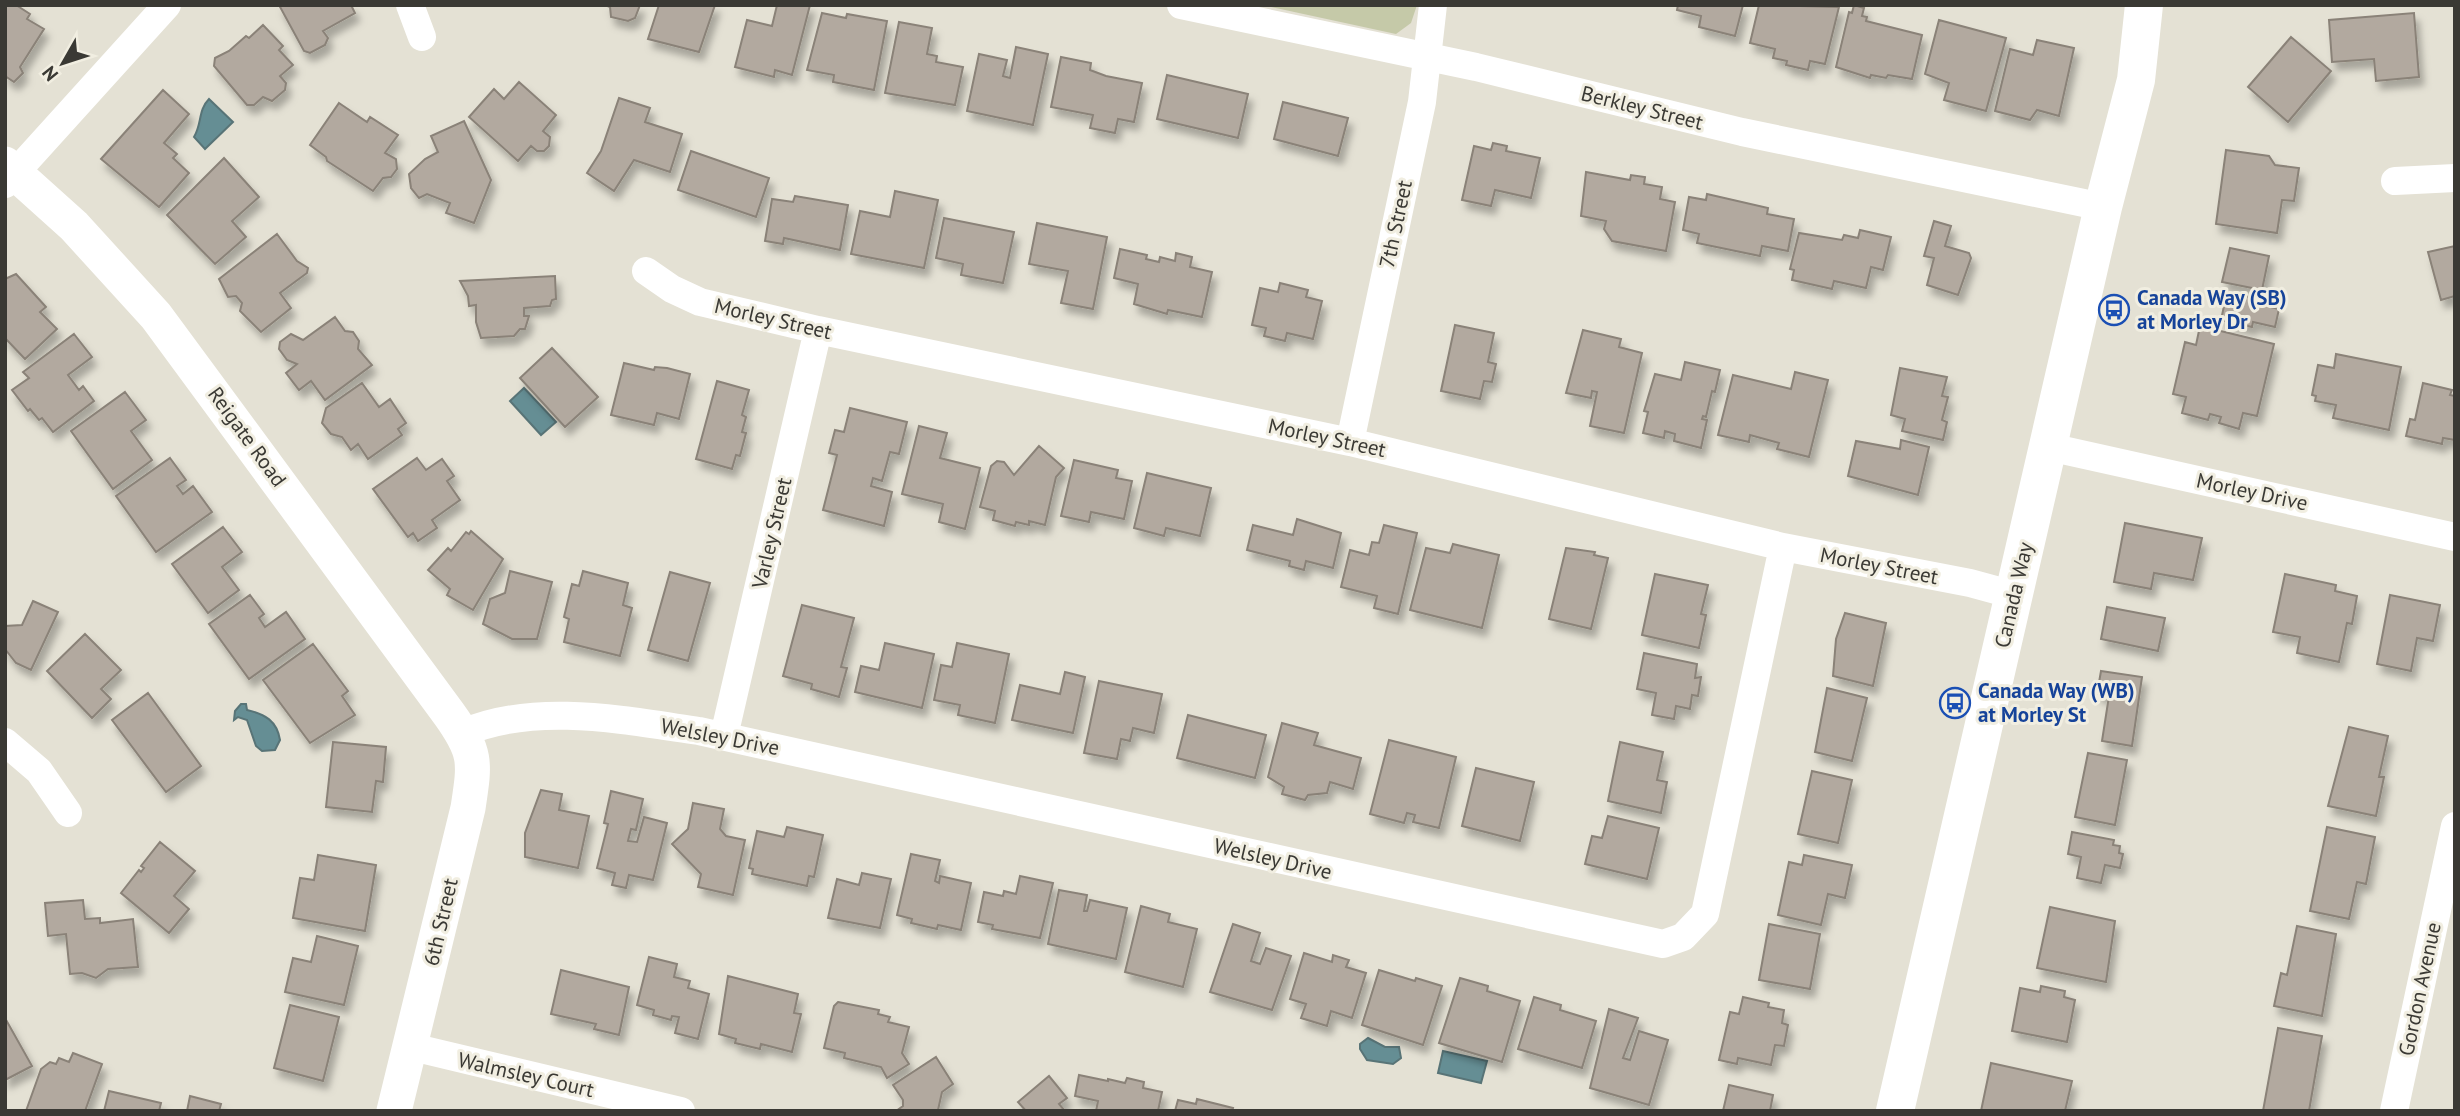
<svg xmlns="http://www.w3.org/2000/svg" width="2460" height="1116" viewBox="0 0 2460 1116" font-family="'PT Sans',sans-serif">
<defs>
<filter id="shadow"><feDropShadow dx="4.5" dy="8" stdDeviation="3.5" flood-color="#0004"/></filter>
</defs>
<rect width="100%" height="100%" fill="#e4e1d4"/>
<!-- green -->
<path fill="#c5c9a8" d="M1262 5H1417L1411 23 1396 34Z"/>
<!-- water -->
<path fill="#658e94" stroke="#587477" stroke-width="2" d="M209 99 233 122 205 149 194 137C202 124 198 110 209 99Z
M524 388 556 422 541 435 510 401Z
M241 704H246L247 710C265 714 277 721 280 740L275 750 262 751 256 746 247 720 238 717 234 720 235 711Z
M1368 1038 1385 1047H1399L1401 1058 1393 1064 1367 1060 1360 1049V1044Z
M1443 1051 1487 1061 1481 1083 1438 1073Z"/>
<!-- building -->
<path fill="#b2a99f" stroke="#8a8278" stroke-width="2" filter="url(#shadow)" d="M5 5H16L30 14 27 19 44 29 20 67 23 73 14 82 5 76Z
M279 5H351L355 13 323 31 328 38 325 45 310 53 304 51Z
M605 5H640L635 18 628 21 611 17 610 7Z
M659 5H715L699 52 648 39Z
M777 5H810L792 75 775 70 774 77 735 67 747 20 772 26Z
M1678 5H1743L1735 36 1699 27 1701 16 1677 10Z
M1759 5 1839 7 1825 64 1810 61 1808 70 1786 65 1787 61 1773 58 1775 49 1750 43Z
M1854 5 1864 8 1862 16 1867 17 1866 21 1922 35 1912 79 1888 75 1886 78 1871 75 1870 78 1836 67 1849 12 1852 13Z
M822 13 846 18 847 14 887 21 874 90 833 82 834 75 807 70Z
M2414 13 2419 77 2376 81 2374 59 2332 62 2329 20Z
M1939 20 2006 38 1986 111 1944 100 1949 83 1925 74Z
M899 22 932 28 927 54 937 56 936 62 963 67 955 105 885 93Z
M263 25 283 46 279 50 293 65 280 76 286 83 285 90 272 101 263 97 254 105H247L214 66 215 58 229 51 246 36 249 38Z
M2291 37 2331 71 2288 122 2248 87Z
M2037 40 2074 48 2059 116 2037 110 2030 120 1995 111 2010 49 2033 55Z
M1016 47 1048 54 1033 125 967 111 979 54 1007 60 1003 76 1010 78Z
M1061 57 1091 63 1090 70 1106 76 1142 83 1134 122 1118 119 1115 133 1090 128 1093 115 1051 107Z
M1167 75 1248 94 1238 138 1157 119Z
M519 82 556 115 543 131 550 137 549 146 544 151H537L531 146 518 161 469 117 494 89 504 99Z
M163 90 189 114 164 143 177 154 173 158 189 173 159 207 101 159Z
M619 98 650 108 645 122 682 134 670 172 634 160 614 191 587 173 601 151Z
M1283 102 1348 118 1338 156 1274 139Z
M339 103 367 122 370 117 398 135 385 153 396 159 397 169 391 177 383 178 373 191 327 161 326 157 310 145Z
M464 121 491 180 474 223 446 213 450 203 427 194 419 198 411 188 409 174 425 159 438 152 431 136Z
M1493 143 1507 146 1506 151 1540 158 1531 198 1495 190 1491 206 1462 200 1474 146 1491 150Z
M2226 150 2269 156 2275 165 2299 168 2294 201 2282 200 2277 233 2216 224Z
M691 151 769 178 756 217 678 190Z
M224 158 259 197 232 221 246 237 215 264 167 215Z
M1586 172 1630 180 1631 175 1645 177 1644 184 1662 187 1660 199 1675 202 1666 251 1612 241 1604 229 1606 221 1581 216Z
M895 191 938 200 924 268 851 254 860 211 890 217Z
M1707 194 1768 208 1767 214 1794 219 1788 251 1762 246 1760 256 1697 243 1699 234 1683 230 1689 197 1706 200Z
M795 196 848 205 840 250 784 238 783 244 765 241 772 199 793 202Z
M944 218 1014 232 1003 283 961 275 963 264 936 258Z
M1934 221 1951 226 1945 246 1969 253 1971 258 1958 295 1927 285 1934 258 1924 256Z
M1037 223 1107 237 1093 309 1061 303 1068 271 1029 264Z
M1860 230 1891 237 1883 270 1871 267 1866 288 1834 281 1832 289 1792 280 1794 270 1790 269 1799 233 1842 240 1844 235 1858 238Z
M277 234 297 261 308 268 307 273 280 293 291 308 261 332 240 311 242 303 236 296 228 297 219 279Z
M2455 246V296L2441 300 2428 252Z
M2230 248 2269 256 2262 290 2222 282Z
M1120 249 1147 255 1146 259 1159 262 1160 257 1175 261 1176 253 1192 257 1190 267 1212 272 1202 317 1168 310 1167 314 1134 304 1138 284 1114 278Z
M16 274 46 307 40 312 57 329 25 359 5 338V279Z
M555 276 556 299 552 300 550 306 524 308V316H529L525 329H520L514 336 481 338 476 322V305L469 306 468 296 460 281Z
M1280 283 1308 290 1306 297 1322 301 1313 339 1287 333 1285 341 1264 336 1266 328 1252 325 1260 288 1278 292Z
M2227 292 2255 298 2254 303 2279 309 2275 327 2253 322 2252 327 2221 320Z
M335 317 345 331 353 332 359 341 358 349 372 365 325 400 311 381 299 390 286 373 297 364 287 360 279 349 280 342 291 334 303 340Z
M1455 325 1494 333 1488 362 1496 364 1492 382 1484 381 1480 399 1441 391Z
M2200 326 2274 344 2257 416 2243 413 2239 429 2219 423 2221 417 2210 414 2208 420 2182 413 2186 397 2173 394 2185 342 2196 345Z
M1583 330 1621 339 1619 347 1642 353 1624 433 1590 426 1597 392 1592 391 1591 398 1566 393Z
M74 334 92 357 68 375 79 390 83 386 94 401 53 432 42 418 39 420 30 409 28 411 12 390 29 378 23 372Z
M552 348 598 397 565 427 520 378Z
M2336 354 2401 367 2389 430 2333 418 2336 405 2315 401 2316 396 2312 395 2318 365 2334 368Z
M1685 362 1720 370 1715 392 1712 391 1706 417 1703 416 1702 419 1707 420 1701 448 1674 441 1675 434 1665 431 1664 438 1643 433 1648 412 1644 411 1655 374 1681 380Z
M624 363 654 370 655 367 667 368 690 374 679 419 657 413 654 425 611 415Z
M1900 368 1947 377 1942 396 1948 397 1942 420 1947 422 1943 440 1902 431 1905 419 1891 415Z
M1795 372 1828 380 1809 457 1777 449 1779 443 1750 435 1749 442 1718 435 1733 375 1791 389Z
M717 381 749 390 742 415 746 417 742 432 746 433 740 456 736 455 732 469 696 459Z
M362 383 379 407 390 399 406 423 398 429 402 435 368 459 358 444 351 450 342 437 331 434 322 423 326 408Z
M2423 383 2452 390 2450 395 2455 396V440L2443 438 2442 444 2406 436 2410 419 2415 420Z
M125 392 146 420 131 431 152 460 113 489 71 431Z
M850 408 907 422 899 454 890 452 882 481 873 478 871 486 892 492 884 526 823 510 837 455 829 453 835 430 844 432Z
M919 426 947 433 940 458 980 468 965 529 939 522 943 504 902 494Z
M1901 440 1929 447 1918 495 1848 476 1856 441 1900 449Z
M1039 446 1064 468 1056 477 1045 525 1029 521V525L1016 522 1015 526 993 520 995 511 980 507 991 466 997 461 1004 462 1014 475Z
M170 458 186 480 177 486 183 494 193 486 212 512 156 552 116 496Z
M417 458 426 470 442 459 454 476 447 481 460 500 432 520 437 528 418 541 413 533 408 537 373 489Z
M1074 460 1118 470 1116 478 1132 481 1124 519 1091 512 1089 522 1061 516Z
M1147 473 1211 488 1200 536 1166 528 1164 536 1134 528Z
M1297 519 1341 533 1333 568 1306 561 1304 570 1289 566 1290 561 1247 550 1253 525 1293 535Z
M2125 523 2202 538 2193 580 2154 573 2151 589 2114 582Z
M1384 525 1417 533 1398 614 1374 608 1377 596 1341 587 1350 550 1369 555 1372 542 1379 543Z
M223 527 242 552 222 567 239 590 208 613 172 564Z
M471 531 503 559 473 610 447 595 450 589 428 570 448 548 451 551 466 532 469 534Z
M1453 544 1499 555 1482 628 1410 610 1426 548 1450 553Z
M1566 548 1595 552 1594 555 1608 558 1591 629 1549 619Z
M510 571 552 582 537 639H512L483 624 490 599 505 593Z
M583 571 628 583 623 605 632 608 620 656 564 642 569 619 564 617 572 584 579 586Z
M670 572 710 583 688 661 648 650Z
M1655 574 1708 585 1701 614 1706 615 1699 648 1642 635Z
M2285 574 2336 585 2335 591 2357 596 2352 624 2347 623 2339 662 2297 653 2300 637 2273 632Z
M250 595 264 614 259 618 265 627 286 612 305 639 249 679 209 624Z
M2390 595 2440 605 2433 641 2417 638 2411 671 2377 664Z
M33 601 58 612 31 670 16 663 5 649V626L22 625Z
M802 605 854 618 841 667 847 668 839 697 811 689 812 684 783 676Z
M2107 607 2165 618 2158 651 2101 639Z
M1845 613 1886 623 1873 686 1833 676 1836 639Z
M85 634 121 670 101 689 111 699 92 718 47 671Z
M885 643 934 654 922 708 855 692 861 666 879 670Z
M957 643 1009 654 995 723 958 715 960 705 934 700 941 665 952 667Z
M313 644 348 691 342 696 355 715 310 743 263 680Z
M1644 653 1697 664 1695 678 1701 677 1698 696 1692 695 1690 709 1676 706 1674 719 1652 715 1656 693 1637 689Z
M2101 671 2142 677 2132 746 2102 741 2109 696 2097 694Z
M1065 672 1085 677 1073 733 1012 720 1020 685 1060 694Z
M1099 681 1162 694 1154 733 1133 728 1130 741 1121 739 1117 759 1084 753Z
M1827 688 1867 698 1852 761 1815 752Z
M148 693 201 766 166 792 112 720Z
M1188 715 1266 735 1255 778 1177 758Z
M1282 723 1318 733 1314 745 1361 758 1353 789 1330 782 1327 793 1308 795 1305 800 1282 794 1284 787 1268 777Z
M2349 727 2388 736 2379 777H2384L2376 816 2328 806Z
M1389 740 1456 757 1439 828 1413 822 1415 815 1407 813 1404 823 1370 814Z
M333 742 386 747 383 782 376 781 372 812 326 807Z
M1620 742 1663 752 1657 780 1667 782 1661 813 1608 801Z
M2088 753 2127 760 2115 825 2075 817Z
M1476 768 1534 782 1520 841 1462 826Z
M1812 771 1852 780 1838 843 1798 834Z
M541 790 562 794 559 810 589 816 578 868 525 857V833Z
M611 791 643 799 636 830 631 829 628 841 637 842 644 817 667 823 653 880 629 875 626 888 612 885 615 873 597 868 608 824 604 823Z
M693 803 724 809 720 829 726 836 745 840 733 895 698 887 701 874 672 844 688 829Z
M1608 816 1659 828 1647 879 1585 864 1592 836 1602 838Z
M787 827 823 835 814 877 809 876 807 886 752 874 753 869 749 868 757 831 784 837Z
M2327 827 2375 837 2366 884 2357 882 2349 919 2310 911Z
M2072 832 2114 840 2113 845 2120 846 2119 853 2123 854 2120 868 2105 865 2101 883 2077 878 2081 857 2068 854Z
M160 842 195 871 174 896 189 909 169 933 121 893 139 870 141 872 144 868 141 866Z
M911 854 940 860 935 881 939 883 940 876 971 883 961 930 938 925 937 929 911 923 912 919 897 915Z
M318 855 376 865 365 931 293 918 300 878 314 880Z
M1804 855 1852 865 1845 898 1828 894 1821 925 1778 915 1789 862 1802 865Z
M862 873 891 879 880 928 828 918 837 879 859 885Z
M1020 876 1053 883 1040 938 992 929 993 925 978 922 984 892 1003 896 1004 891 1016 894Z
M1059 890 1087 895 1084 911H1087L1090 900 1127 908 1116 959 1048 944Z
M83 900 85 919 100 918V923L133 919 138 967 108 969 96 978 82 973 70 974 66 934 48 936 45 903Z
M1141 906 1170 914 1168 922 1197 929 1183 987 1125 972Z
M2050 907 2115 921 2106 982 2037 968Z
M1233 924 1260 933 1251 961 1260 964 1266 948 1291 956 1272 1010 1210 992Z
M1769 924 1820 934 1810 989 1759 980Z
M2297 926 2336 934 2322 1016 2274 1006 2281 973 2287 975Z
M317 936 358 946 344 1005 285 992 293 958 311 962Z
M1304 953 1332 962 1333 955 1349 960 1346 967 1366 973 1352 1018 1331 1011 1327 1026 1301 1018 1306 1004 1290 999Z
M649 957 677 964 674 977 690 981 688 988 709 994 698 1039 675 1033 679 1017 672 1016 671 1020 653 1015 654 1010 637 1005Z
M561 970 629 987 619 1035 594 1029 596 1024 551 1014Z
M1379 970 1415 981 1416 978 1442 986 1423 1045 1362 1025Z
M728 976 798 994 794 1013 801 1014 792 1052 761 1044 760 1049 735 1043 736 1039 719 1034Z
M1460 978 1488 986 1487 991 1520 1001 1502 1062 1439 1043Z
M2041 986 2065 991 2064 997 2075 1000 2067 1042 2012 1031 2020 988 2040 992Z
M1534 997 1561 1005 1560 1010 1596 1021 1582 1068 1518 1049Z
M1743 997 1769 1003 1768 1007 1784 1010 1782 1023 1788 1025 1784 1046 1775 1045 1771 1065 1738 1058 1737 1064 1719 1060 1730 1012 1739 1014Z
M838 1002 879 1010 878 1014 890 1017 888 1022 909 1027 902 1053 909 1064 887 1078 881 1067 844 1058 845 1053 824 1048 834 1006Z
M290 1005 339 1017 323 1081 274 1068Z
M1609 1009 1638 1018 1623 1058 1630 1060 1639 1031 1668 1040 1649 1105 1590 1088Z
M5 1018 32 1066 5 1080Z
M2278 1028 2322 1036 2309 1111H2263Z
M73 1053 102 1064 85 1111H26L41 1069 50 1062 56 1064 59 1058 69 1062Z
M936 1057 953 1084 942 1092 938 1110 942 1111H896L903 1106V1100L893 1085Z
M1991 1063 2072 1081 2065 1111H1981Z
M1079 1075 1108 1081V1079L1125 1083 1127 1078 1144 1082 1143 1088 1162 1092 1158 1111H1096L1098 1101 1075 1096Z
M1049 1076 1067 1098 1059 1104 1065 1111H1026L1018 1102Z
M1729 1085 1773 1095 1770 1111H1723Z
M109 1091 161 1103 159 1111H104Z
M190 1096 221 1104 219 1111H187Z
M1197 1099 1233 1108 1232 1111H1175L1178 1100 1196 1104Z"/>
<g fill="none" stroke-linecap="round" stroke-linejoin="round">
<!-- minor -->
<path stroke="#fff" stroke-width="28" d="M410 5 422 37
M1181 5 1476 67 1742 132 2103 207
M2395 181 2455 178
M5 184 167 5
M646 271 672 289 700 302 818 330 1350 442 1783 547 1970 583 2014 595
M1350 442 1422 102 1433 5
M2049 447 2455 537
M463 733C535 702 623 720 699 731L1663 944 1683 937 1705 914 1783 547
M724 736 818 330
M5 742 39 771 68 813
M412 1047 681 1111
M2394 1111 2455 826"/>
<!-- tertiary -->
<path stroke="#fff" stroke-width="35" d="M5 164 74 226 156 316 449 714C477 753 475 762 468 808L394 1111"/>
<!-- secondary -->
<path stroke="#fff" stroke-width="38" d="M1895 1111 2103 207 2136 80 2144 5"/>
</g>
<!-- icons -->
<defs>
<g id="bus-ring" transform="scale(1.575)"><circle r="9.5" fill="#f1eee1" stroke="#1a4fb4" stroke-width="1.5"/><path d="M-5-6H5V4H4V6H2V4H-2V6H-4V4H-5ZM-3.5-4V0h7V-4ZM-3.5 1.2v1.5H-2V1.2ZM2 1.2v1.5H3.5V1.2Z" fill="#1a4fb4"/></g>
</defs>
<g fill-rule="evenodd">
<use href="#bus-ring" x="2114" y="310"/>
<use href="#bus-ring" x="1955" y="703"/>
</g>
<g text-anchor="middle" stroke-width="6" stroke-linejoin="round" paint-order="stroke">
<!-- street labels -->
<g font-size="21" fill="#3a3934" stroke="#f1eee1">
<text transform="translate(1642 108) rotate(14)" y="7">Berkley Street</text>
<text transform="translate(1396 224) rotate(-78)" y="7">7th Street</text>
<text transform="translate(773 319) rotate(13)" y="7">Morley Street</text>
<text transform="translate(247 437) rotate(54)" y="7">Reigate Road</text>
<text transform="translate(1327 438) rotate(12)" y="7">Morley Street</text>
<text transform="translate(2252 492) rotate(12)" y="7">Morley Drive</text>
<text transform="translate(772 533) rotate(-77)" y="7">Varley Street</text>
<text transform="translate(1879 566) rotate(11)" y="7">Morley Street</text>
<text transform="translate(2014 595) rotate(-77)" y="7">Canada Way</text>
<text transform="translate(720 737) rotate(11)" y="7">Welsley Drive</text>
<text transform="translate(1273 859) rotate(13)" y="7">Welsley Drive</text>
<text transform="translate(441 922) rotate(-77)" y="7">6th Street</text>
<text transform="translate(2420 989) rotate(-78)" y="7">Gordon Avenue</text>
<text transform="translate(526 1075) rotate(13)" y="7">Walmsley Court</text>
</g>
<!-- transit labels -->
<g font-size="21" font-weight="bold" fill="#164399" stroke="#f1eee1" text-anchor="start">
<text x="2137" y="305">Canada Way (SB)<tspan x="2137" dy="24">at Morley Dr</tspan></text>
<text x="1978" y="698">Canada Way (WB)<tspan x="1978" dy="24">at Morley St</tspan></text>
</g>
</g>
<!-- border -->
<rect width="2460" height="1116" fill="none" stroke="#3a3934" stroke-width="14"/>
<!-- north arrow -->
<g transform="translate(63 63) rotate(231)" stroke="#f1eee1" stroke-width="5" paint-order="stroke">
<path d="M0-5L12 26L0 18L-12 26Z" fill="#3a3934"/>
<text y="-10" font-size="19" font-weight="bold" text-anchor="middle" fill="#3a3934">N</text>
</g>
</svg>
